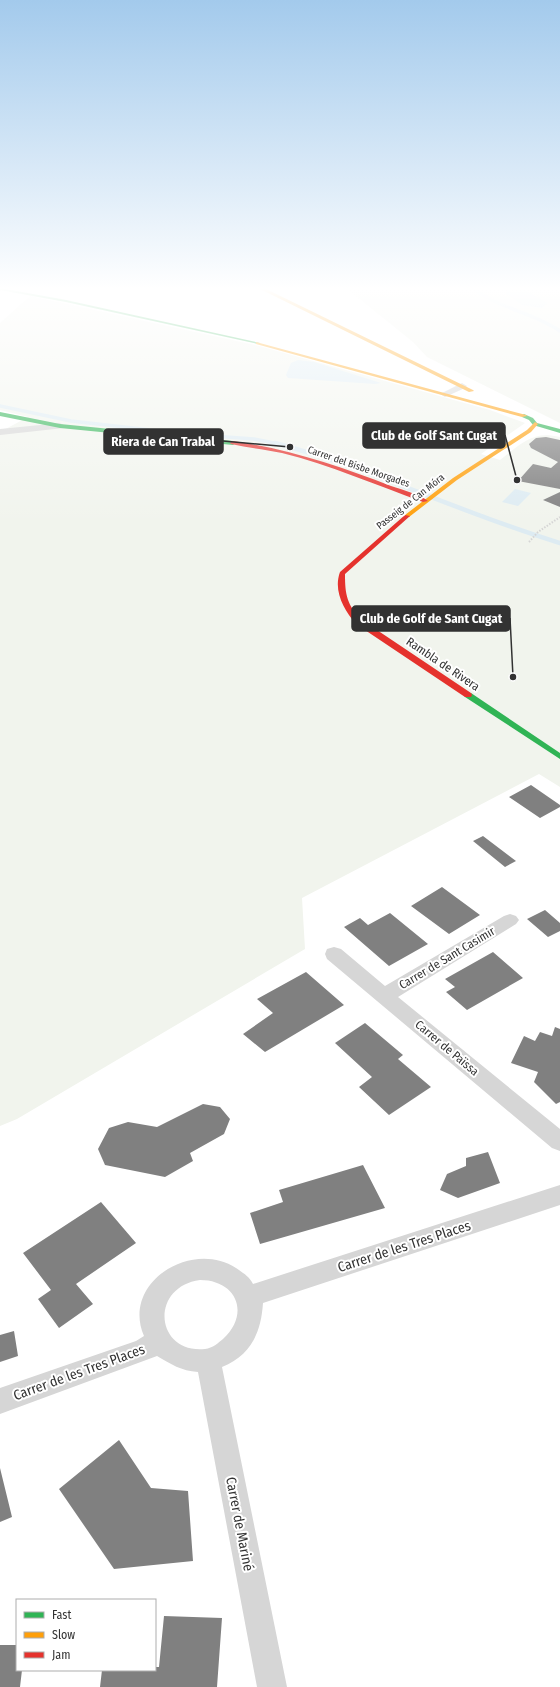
<svg xmlns="http://www.w3.org/2000/svg" width="560" height="1687" viewBox="0 0 560 1687" font-family="'Fira Sans Condensed',sans-serif">
<rect width="100%" height="100%" fill="#fff"/>
<!-- green -->
<path fill="#f1f4ed" d="M346 288H560V423L427 357 413 342Z
M30 296 259 346 490 410 525 423 481 454 500 460C521 444 532 430 560 437V787L539 774 302 898 305 949 17 1119 0 1126V432L28 417 0 410V323Z"/>
<!-- water -->
<path fill="#ddebf2" d="M499 288H521L548 303 542 308 522 305Z
M298 360 314 362 381 383 375 384 288 378 286 375 291 363Z
M515 489 531 493 518 506 502 502Z"/>
<g fill="none" stroke-linecap="round" stroke-linejoin="round">
<!-- stream-far1 -->
<path stroke="#ddebf2" stroke-width="3.5" d="M473 288C499 309 533 312 560 331
M0 406 71 421 186 434 254 439 279 444"/>
<!-- stream -->
<path stroke="#ddebf2" stroke-width="4.5" d="M275 443C373 469 463 514 560 543"/>
</g>
<!-- building -->
<path fill="#808080" d="M546 437 560 440V489L518 481 533 464 551 468 558 462 531 448 529 444 536 438Z
M560 492V507L543 500Z
M531 785 560 805V807L540 818 509 797Z
M483 836 516 861 505 867 473 841Z
M442 887 480 915 449 934 411 906Z
M545 910 560 923V931L548 937 527 919Z
M390 913 428 944 389 966 344 927 360 918 368 925Z
M493 952 523 978 467 1010 446 992 455 987 445 979Z
M306 972 344 1005 265 1052 243 1034 273 1013 257 999Z
M365 1023 403 1055 398 1059 431 1087 389 1115 359 1087 372 1077 335 1043Z
M555 1027 560 1029V1102L556 1104 534 1082 538 1072 511 1063 524 1036 535 1041 540 1032 552 1036Z
M203 1104 220 1107 230 1119 224 1134 190 1153 193 1161 165 1177 105 1165 98 1149 109 1128 128 1122 157 1127Z
M488 1152 500 1183 458 1198 440 1190 447 1174 466 1166V1158Z
M363 1165 385 1208 260 1244 250 1213 283 1202 279 1190Z
M101 1202 136 1243 76 1284 93 1304 59 1328 38 1299 51 1290 23 1253Z
M14 1331 18 1356 0 1362V1335Z
M119 1440 151 1488 188 1491 193 1561 114 1569 59 1489Z
M0 1468 12 1517 0 1522Z
M164 1616 222 1618 217 1687H100L102 1670H155V1667H159Z
M0 1645H17V1670H22L20 1687H0Z"/>
<g fill="none" stroke-linecap="round" stroke-linejoin="round">
<!-- path -->
<path stroke="#d5d5d5" stroke-width="2" stroke-dasharray="1.5 1.5" stroke-linecap="butt" d="M529 542 538 532 560 517"/>
<!-- street -->
<path fill="#d6d6d6" fill-rule="evenodd" d="M462 383 467 386 465 388 445 397 440 394Z
M60 423 65 426 64 428 0 435V429Z
M510 914 516 916 519 920 516 924 398 997 560 1129V1151L552 1148 327 959 325 954 327 949 334 947 341 949 385 986 504 916Z
M560 1185V1205L263 1303C261 1333 251 1355 222 1367L287 1687H257L198 1372C181 1371 171 1364 157 1356L0 1414V1388L136 1341 144 1336C121 1283 191 1239 236 1268 243 1273 249 1276 253 1284ZM200 1280C236 1280 251 1313 223 1339 218 1343 213 1348 205 1349 155 1354 149 1287 200 1280Z"/>
<!-- fast -->
<path fill="#30b455" fill-rule="evenodd" d="M0 288 66 300 260 343 258 344 66 302 0 290Z
M0 412 60 424 233 441 236 443 233 445 60 428 0 416Z
M524 414 533 418 537 423 560 429V433L533 425 529 420 522 417V415Z
M465 693H471L560 753V759L465 697 464 695Z"/>
<!-- slow -->
<path fill="#ff9f0a" fill-rule="evenodd" d="M264 288 473 390 474 391 469 392 258 288Z
M256 342 526 415 527 416 522 417 256 344Z
M535 422 538 424 531 432 457 480 409 517H405V515L453 478 527 430Z"/>
<!-- jam -->
<path fill="#e5322d" fill-rule="evenodd" d="M233 441C288 449 340 466 391 486 403 490 419 494 428 501L423 502C376 485 330 465 282 453 265 449 248 448 231 444L230 443Z
M405 515 410 516 345 574C345 595 347 605 362 620L471 693 472 695 471 697H465L356 624C344 610 333 591 340 572Z"/>
</g>
<!-- sky -->
<linearGradient id="sky" x2="0" y2="1"><stop stop-color="#a3caec"/><stop offset="0.55" stop-color="#fff"/><stop offset="1" stop-color="#fff" stop-opacity="0"/></linearGradient>
<rect width="560" height="525" fill="url(#sky)"/>
<g text-anchor="middle" stroke-width="4" stroke-linejoin="round" paint-order="stroke">
<!-- far-street labels -->
<g font-size="10" fill="#323232" stroke="#fff">
<text transform="translate(359 466) rotate(19)" y="4">Carrer del Bisbe Morgades</text>
<text transform="translate(410 501) rotate(-38)" y="4">Passeig de Can Móra</text>
</g>
<!-- street labels -->
<g font-size="12" fill="#323232" stroke="#fff">
<text transform="translate(443 664) rotate(34)" y="4">Rambla de Rivera</text>
<text transform="translate(447 958) rotate(-31)" y="4">Carrer de Sant Casimir</text>
<text transform="translate(447 1048) rotate(40)" y="4">Carrer de Païssa</text>
</g>
<!-- near-street labels -->
<g font-size="14" fill="#323232" stroke="#fff">
<text transform="translate(404 1246) rotate(-18)" y="5">Carrer de les Tres Places</text>
<text transform="translate(79 1372) rotate(-20)" y="5">Carrer de les Tres Places</text>
<text transform="translate(240 1524) rotate(79)" y="5">Carrer de Mariné</text>
</g>
</g>
<!-- callouts -->
<path fill="none" stroke="#323232" stroke-width="1.5" d="M517 480L505 435M290 447L223 441M513 677L510 618"/>
<g fill="#323232" stroke="#fff" stroke-width="1.5">
<circle cx="517" cy="480" r="4"/>
<circle cx="290" cy="447" r="4"/>
<circle cx="513" cy="677" r="4"/>
</g>
<g fill="#323232" stroke="#323232" stroke-width="1.5">
<rect x="363" y="423" width="142" height="25" rx="4"/>
<rect x="104" y="429" width="119" height="25" rx="4"/>
<rect x="352" y="606" width="158" height="25" rx="4"/>
</g>
<g font-size="13" text-anchor="middle" font-weight="bold" fill="#fff">
<text x="434" y="440">Club de Golf Sant Cugat</text>
<text x="163" y="446">Riera de Can Trabal</text>
<text x="431" y="623">Club de Golf de Sant Cugat</text>
</g>
<!-- legend -->
<rect x="16" y="1599" width="140" height="72" fill="#ffffff" stroke="#adadad"/>
<rect x="24" y="1612" width="20" height="6" fill="#30b455" stroke="#adadad"/>
<text x="52" y="1619" font-size="12" fill="#323232">Fast</text>
<rect x="24" y="1632" width="20" height="6" fill="#ff9f0a" stroke="#adadad"/>
<text x="52" y="1639" font-size="12" fill="#323232">Slow</text>
<rect x="24" y="1652" width="20" height="6" fill="#e5322d" stroke="#adadad"/>
<text x="52" y="1659" font-size="12" fill="#323232">Jam</text>
</svg>
